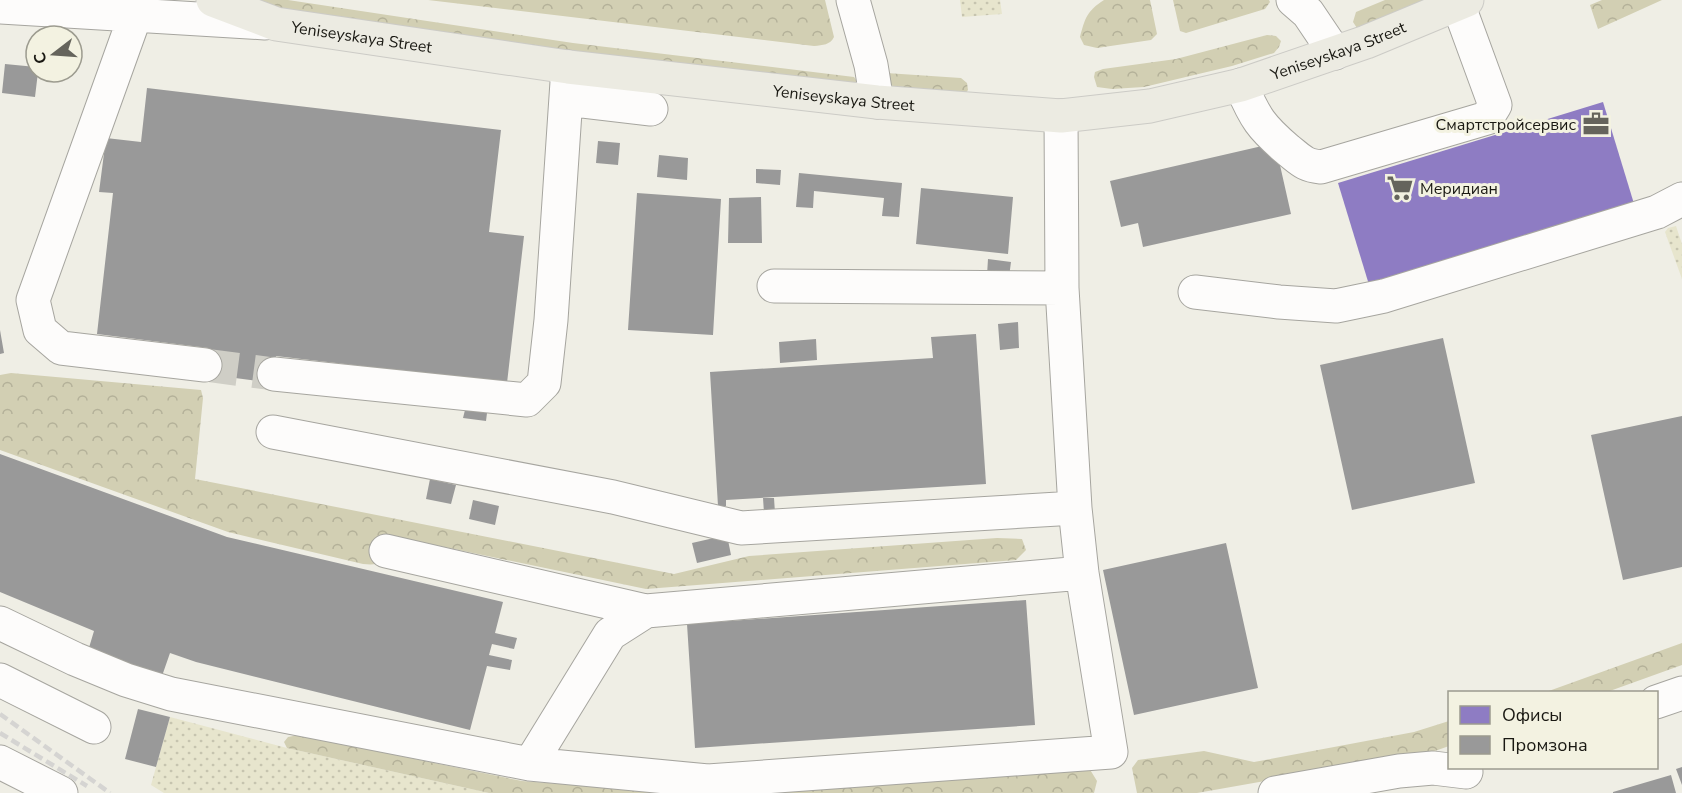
<svg xmlns="http://www.w3.org/2000/svg" width="1682" height="793" viewBox="0 0 1682 793" font-family="'Nunito Sans',sans-serif">
<defs>
<pattern id="grass-dots" width="8" height="8" patternUnits="userSpaceOnUse" patternTransform="scale(1.5)"><rect width="8" height="8" fill="#e7e5cd"/><path d="M2 2h.1M6 6h.1" fill="none" stroke="#c6c4af" stroke-width="1.8" stroke-linecap="round"/></pattern>
<pattern id="forest-crowns" width="20" height="18" patternUnits="userSpaceOnUse" patternTransform="scale(1.5)"><rect width="20" height="18" fill="#d2cfb3"/><path d="M2 6a3 3 0 1 1 6 0M12 15a3 3 0 1 1 6 0" fill="none" stroke="#b4b199"/></pattern>
</defs>
<rect width="100%" height="100%" fill="#efeee5"/>
<!-- grass -->
<path fill="url(#grass-dots)" d="M960 0H1000L1002 14 962 17Z
M1676 226 1682 244V279L1665 232 1668 228Z
M170 717 287 748 489 793H164L151 785Z"/>
<!-- forest -->
<path fill="url(#forest-crowns)" d="M250 0H288L573 43 854 77 859 84 852 89 288 12Z
M428 0H825L834 37C830 45 823 45 814 46Z
M1104 0H1150L1157 34 1151 40 1097 48 1084 45 1080 37C1085 18 1087 11 1104 0Z
M1173 0H1269L1270 2 1265 9 1186 33 1180 31Z
M1385 0H1438L1357 28 1353 22 1356 12Z
M1602 0H1662L1598 29 1590 5Z
M1267 35 1276 36 1281 41 1279 47 1274 53 1232 66 1144 87 1112 89 1097 87 1094 77 1095 72 1103 69 1176 59Z
M886 73 961 78 967 83 968 90 964 95 889 92Z
M11 373 201 390 203 398 195 479 674 574 749 556 997 538 1022 539 1026 550 1016 560 646 589 411 540C394 555 388 567 363 564L228 532 0 450V375Z
M1682 643V665L1607 692H1546Z
M1449 721V746L1435 751 1197 793H1137L1132 768 1138 760 1204 751 1254 762 1414 732Z
M298 735 522 781 678 793H489L287 748 284 742 288 737Z
M1089 768 1097 781 1094 793H748Z"/>
<!-- offices -->
<path fill="#8e7cc3" d="M1603 102 1635 207 1370 288 1338 183Z"/>
<!-- industry -->
<path fill="#999" d="M5 64 36 67 38 72 35 97 2 93Z
M147 88 501 130 489 232 524 236 507 383 276 356 273 383 205 374 208 348 97 334 113 193 99 192 106 138 141 142Z
M598 141 620 143 618 165 596 163Z
M1275 143 1291 214 1143 247 1138 223 1121 227 1110 181Z
M659 155 688 158 687 180 657 177Z
M756 169 781 170 780 185 756 183Z
M799 173 902 183 899 217 882 216 884 198 814 191 813 208 796 207Z
M921 188 1013 197 1008 254 916 244Z
M637 193 721 199 713 335 628 330Z
M761 197 762 243H728L729 198Z
M988 259 1011 262 1009 277 987 275Z
M1018 322 1019 348 1000 350 998 324Z
M0 330 4 353 0 354Z
M976 334 986 484 726 500V506H718L710 372 933 358 931 337Z
M1443 338 1475 483 1352 510 1320 365Z
M816 339 817 360 780 363 779 342Z
M465 410 487 413 486 421 463 418Z
M1682 416V567L1623 580 1591 435Z
M0 454 227 537 503 602 495 633 517 638 514 649 492 644 489 655 512 660 510 670 487 666 470 730 196 662 170 653 162 676 88 651 94 631 0 592Z
M430 479 456 485 451 504 426 499Z
M763 498H774L775 513H764Z
M473 500 499 506 495 525 469 519Z
M727 535 731 555 697 563 692 543Z
M1226 543 1258 688 1134 715 1103 570Z
M1026 600 1035 725 695 748 687 624Z
M138 709 170 717 156 767 125 759Z
M1682 767V785L1676 769Z
M1671 775 1676 793H1613V792Z"/>
<g fill="none" stroke-linecap="round" stroke-linejoin="round">
<!-- minor-tunnel -->
<path stroke="#cfcec6" stroke-width="33" stroke-dasharray="33 16" stroke-linecap="butt" d="M205 365 274 374"/>
<!-- minor casing -->
<g stroke="#a6a59f" stroke-width="35">
<path id="minor" d="M853 0 871 65 877 102
M1293 0 1308 13 1335 53
M0 7 265 23
M135 16 33 300 40 330 61 348 205 365
M1241 85C1255 118 1261 127 1288 150 1302 161 1304 165 1321 167L1487 118 1495 105 1458 4
M566 99 651 109
M774 286 1062 288
M1195 292 1279 302 1336 306 1384 296 1657 212 1682 199
M274 374 527 400 544 383 551 320 568 67
M273 432 613 497 741 528 1075 508
M386 551 646 611
M0 623 75 659 126 680 171 694 530 764 708 781 1111 752 1082 573 1075 508 1062 288 1061 116
M0 680 94 727
M1656 702 1682 693
M0 762 61 793
M530 764 610 634 646 611 1082 573
M1275 793 1399 771 1433 768 1466 772"/>
</g>
<!-- major casing -->
<g stroke="#cccbc6" stroke-width="35">
<g id="major">
<path id="s1" d="M213 0 276 24 568 67 877 102 1061 116 1150 106 1241 85 1366 42 1467 0"/>
</g>
</g>
<!-- minor -->
<use href="#minor" stroke="#fdfcfb" stroke-width="33"/>
<!-- major -->
<use href="#major" stroke="#ecebe2" stroke-width="33"/>
<!-- rail -->
<path stroke="#d5d4d2" stroke-width="4.5" stroke-dasharray="9 4.5" stroke-linecap="butt" d="M0 714 110 793
M0 733 87 786"/>
</g>
<!-- icons -->
<defs>
<g id="office-bare" transform="scale(2.07)"><path d="M-6-3h4V-5.5h4V-3h4V5H-6ZM-1-4.5V-3h2v-1.5ZM-6 0V1H6V0Z" fill="#65645c" stroke="#f3f2e1" stroke-width="2.5" paint-order="stroke"/></g>
<g id="supermarket-bare" transform="scale(2.07)"><path d="M-6-5.5h2.5l.6 2H6L4.5 2H-2.5L-4.4-4H-6ZM-1.5 3.2a1.3 1.3 0 1 0 .1 0ZM3 3.2a1.3 1.3 0 1 0 .1 0Z" fill="#65645c" stroke="#f3f2e1" stroke-width="2.5" paint-order="stroke"/></g>
</defs>
<g fill-rule="evenodd">
<use href="#office-bare" x="1596" y="124"/>
<use href="#supermarket-bare" x="1400" y="188"/>
</g>
<g text-anchor="middle" stroke-width="6" stroke-linejoin="round" paint-order="stroke">
<!-- street labels -->
<g font-size="16" fill="#1a1913" stroke="#f3f2e1">
<text dy="6" stroke="none"><textPath href="#s1" startOffset="154">Yeniseyskaya Street</textPath></text>
<text dy="6" stroke="none"><textPath href="#s1" startOffset="1144">Yeniseyskaya Street</textPath></text>
<text dy="6" stroke="none"><textPath href="#s1" startOffset="640">Yeniseyskaya Street</textPath></text>
</g>
<!-- poi labels -->
<g font-size="16" fill="#1a1913" stroke="#f3f2e1" text-anchor="end">
<text x="1576" y="130">Смартстройсервис</text>
<text x="1420" y="194" text-anchor="start">Меридиан</text>
</g>
</g>
<!-- legend -->
<rect x="1448" y="691" width="210" height="78" fill="#f3f2e1" stroke="#9c9b8f" stroke-width="1.5"/>
<rect x="1460" y="706" width="30" height="18" fill="#8e7cc3" stroke="#9c9b8f" stroke-width="1.5"/>
<text x="1502" y="721" font-size="18" fill="#1a1913">Офисы</text>
<rect x="1460" y="736" width="30" height="18" fill="#999999" stroke="#9c9b8f" stroke-width="1.5"/>
<text x="1502" y="751" font-size="18" fill="#1a1913">Промзона</text>
<!-- north arrow -->
<g transform="translate(54 54) rotate(253)"><circle r="28" fill="#f3f2e1" stroke="#9c9b8f" stroke-width="1.5"/>
<path d="M0-4.5L10 22L0 15L-10 22Z" fill="#65645c"/>
<text y="-9" font-size="16" font-weight="bold" text-anchor="middle" fill="#1a1913">С</text>
</g>
</svg>
